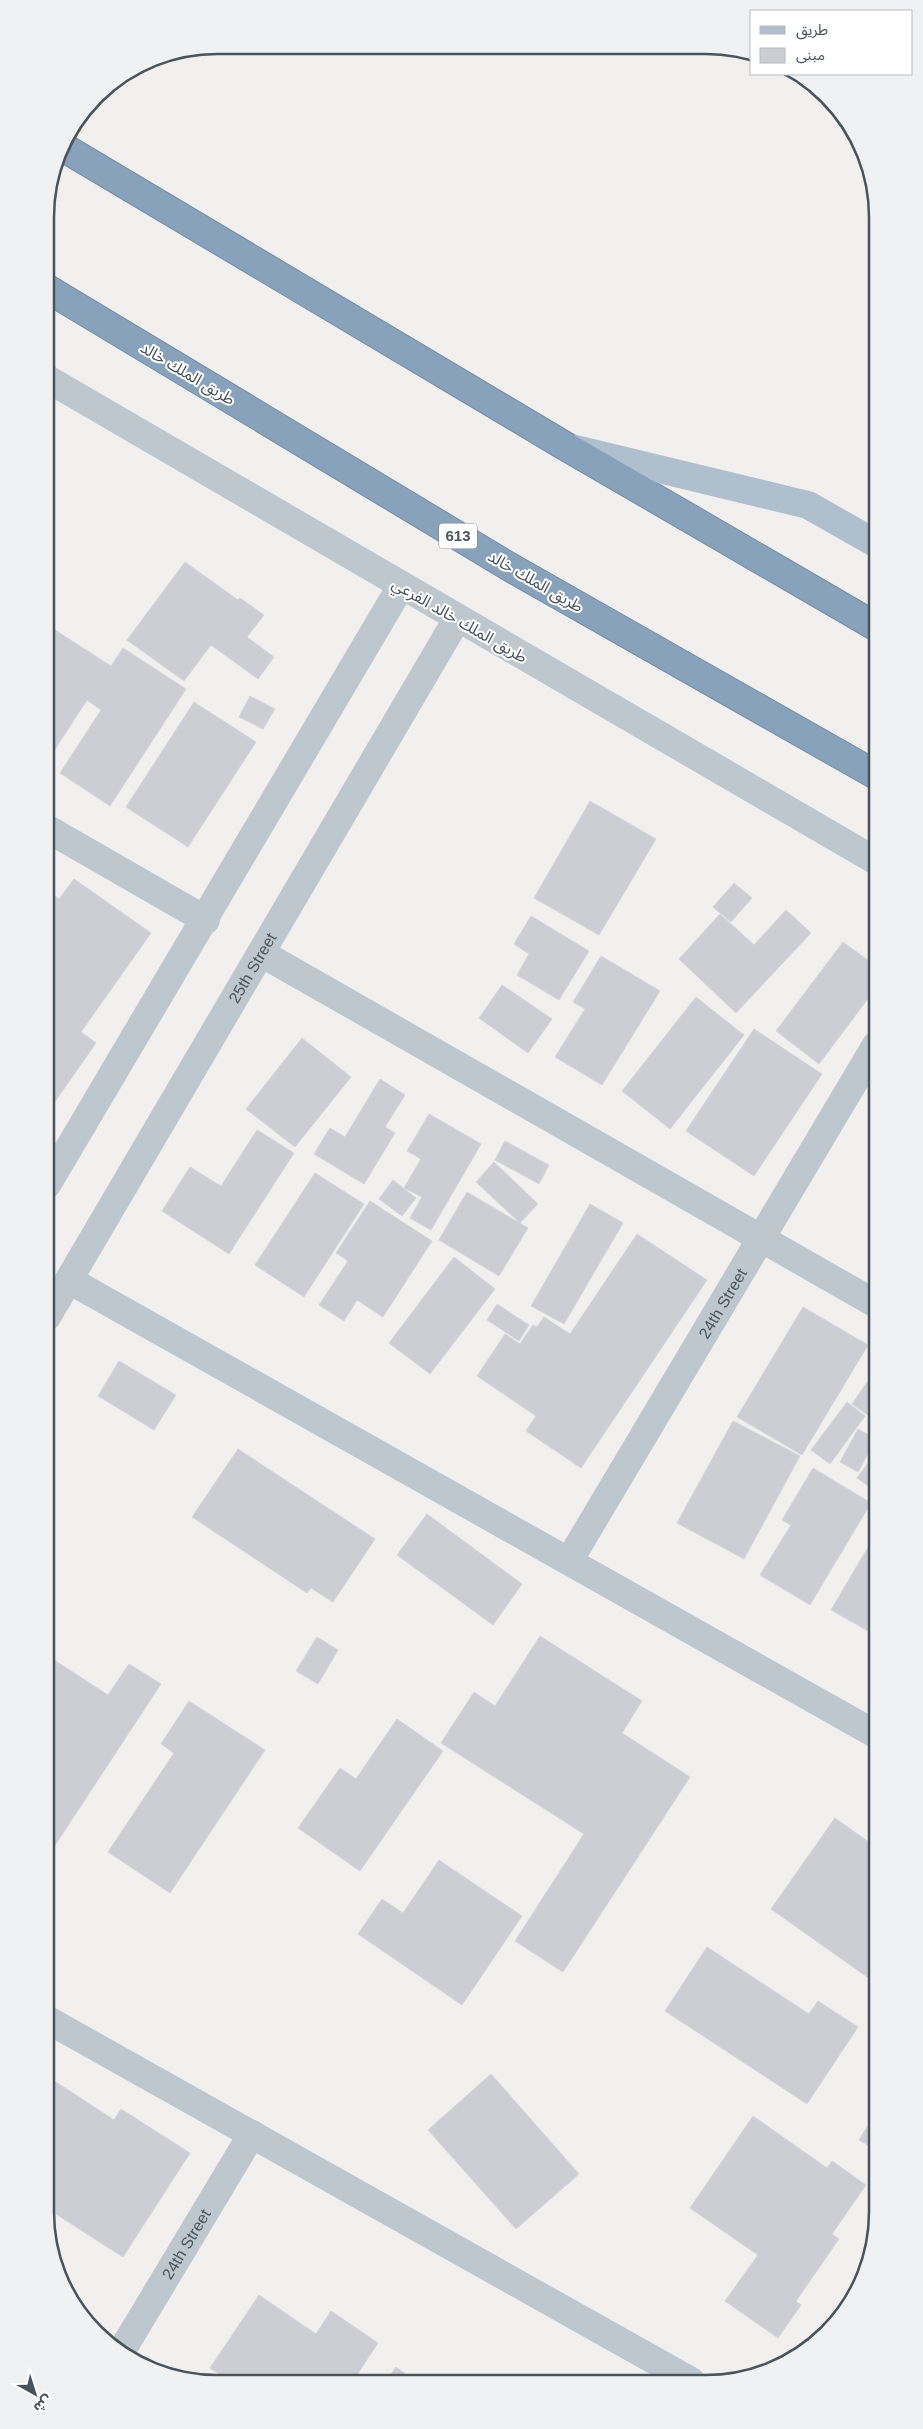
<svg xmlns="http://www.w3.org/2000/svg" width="923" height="2429" viewBox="0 0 923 2429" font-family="Helvetica,'Noto Sans Arabic',sans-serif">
<rect width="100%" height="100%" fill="#f2efef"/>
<!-- building -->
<path fill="#ccced4" stroke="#d4d6da" d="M185 562 238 600 240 598 264 615 247 637 274 657 258 679 211 645 184 681 127 640Z
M55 630 111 666 123 648 186 689 110 806 60 773 101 710 87 700 46 763V644Z
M250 696 275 709 263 729 239 717Z
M194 702 256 742 188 847 126 807Z
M590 801 656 839 599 935 534 898Z
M74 879 151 933 81 1032 96 1043 47 1113 46 890 59 899Z
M734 883 752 898 731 922 713 907Z
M786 910 811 933 736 1013 679 959 720 914 754 945Z
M531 916 589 951 559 1000 517 975 529 954 514 944Z
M843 942 876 966V988L819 1064 776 1031Z
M601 956 660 991 602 1085 555 1057 585 1009 573 1002Z
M502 985 552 1019 528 1053 479 1018Z
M696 997 744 1035 670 1129 622 1091Z
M754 1029 822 1074 754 1176 686 1131Z
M302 1038 351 1077 295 1147 246 1109Z
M380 1079 405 1095 385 1127 395 1133 364 1184 314 1154 330 1128 345 1137Z
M429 1114 481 1144 431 1230 410 1218 422 1197 404 1188 421 1159 407 1151Z
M257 1130 294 1153 229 1254 162 1211 190 1167 221 1186Z
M505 1141 549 1165 539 1184 495 1160Z
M494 1162 538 1204 520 1223 476 1182Z
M315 1173 364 1204 304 1297 255 1265Z
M393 1180 416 1198 402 1216 379 1199Z
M467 1192 528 1228 499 1276 439 1240Z
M370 1201 432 1241 383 1317 357 1300 344 1321 319 1305 348 1261 336 1253Z
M590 1204 623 1223 564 1324 531 1306Z
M637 1234 707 1280 581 1468 526 1431 536 1416 477 1376 505 1334 520 1344 533 1325 537 1327 544 1317 570 1334Z
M454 1257 495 1289 430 1374 389 1343Z
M497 1304 529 1325 519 1341 487 1320Z
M803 1307 868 1345 802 1455 737 1417Z
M119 1361 176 1395 154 1430 98 1396Z
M876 1369V1421L852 1404Z
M847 1402 865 1416 830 1464 811 1450Z
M733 1421 800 1456 744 1559 677 1523Z
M858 1429 876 1439 858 1472 840 1462Z
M238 1449 375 1539 333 1602 311 1588 307 1593 192 1517Z
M877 1451V1486L874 1490 857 1478Z
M813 1468 871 1503 810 1605 760 1575 791 1525 782 1520Z
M427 1514 522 1584 493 1625 397 1555Z
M877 1532V1636L831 1610Z
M540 1636 642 1701 622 1733 690 1777 563 1972 515 1941 584 1834 441 1743 474 1692 495 1706Z
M317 1637 338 1650 318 1684 296 1671Z
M48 1656 108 1695 129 1664 161 1684 48 1856Z
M189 1701 265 1750 170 1893 108 1852 174 1753 161 1744Z
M397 1719 443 1751 360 1871 298 1828 340 1768 356 1779Z
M835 1818 877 1848V1984L771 1909Z
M439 1860 522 1916 462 2005 358 1934 382 1899 403 1913Z
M707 1947 809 2014 818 2001 858 2027 807 2104 665 2011Z
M491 2074 579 2174 516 2229 428 2130Z
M53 2080 114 2120 121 2109 190 2153 123 2257 48 2209V2087Z
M877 2111 878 2151 859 2140Z
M753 2116 827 2168 832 2161 866 2185 832 2234 839 2239 796 2301 801 2305 778 2338 725 2301 758 2255 690 2208Z
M259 2295 316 2334 331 2311 378 2343 353 2381H230L210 2368Z
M396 2367 415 2381H386Z"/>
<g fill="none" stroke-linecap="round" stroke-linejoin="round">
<!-- highway casing -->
<g stroke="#758da7" stroke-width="30">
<path id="highway" d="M61 146 565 446 875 626
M46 288 508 566 876 775"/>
</g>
<!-- minor -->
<g stroke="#bec7cd" stroke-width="28">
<path d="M46 378 876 861"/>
<path d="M46 828 206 920"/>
<path d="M261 953 876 1304"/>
<path d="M47 1185 401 586"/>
<path d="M69 1280 877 1735"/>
<path id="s1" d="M47 1317 457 619"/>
<path id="s2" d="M569 1561 876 1045"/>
<path d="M48 2020 691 2381"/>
<path id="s3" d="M121 2352 252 2134"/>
</g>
<!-- major -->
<path stroke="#b0bfcd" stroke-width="28" d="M576 449 808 505 875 543"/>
<!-- highway -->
<use href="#highway" stroke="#89a2bc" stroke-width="28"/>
</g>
<g text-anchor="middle" stroke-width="4" stroke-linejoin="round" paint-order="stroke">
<!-- shield labels -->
<rect fill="#fff" stroke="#7f878d" stroke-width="1" x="439" y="523.5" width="38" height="25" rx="4"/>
<g font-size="15" font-weight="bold" fill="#48535c">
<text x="458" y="541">613</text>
</g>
<!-- street labels -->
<g font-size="16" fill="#48535c" stroke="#fff">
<text transform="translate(188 373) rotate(31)" y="6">طريق الملك خالد</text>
<text transform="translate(536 581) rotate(30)" y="6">طريق الملك خالد</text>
<text transform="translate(460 620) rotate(30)" y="6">طريق الملك خالد الفرعي</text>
<text dy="6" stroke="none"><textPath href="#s1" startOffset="405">25th Street</textPath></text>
<text dy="6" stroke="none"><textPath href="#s2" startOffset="300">24th Street</textPath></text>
<text dy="6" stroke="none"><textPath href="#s3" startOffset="126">24th Street</textPath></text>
</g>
</g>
<!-- crop -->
<path d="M0 0H923V2429H0ZM217 54H706A163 163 0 0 1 869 217V2212A163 163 0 0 1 706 2375H217A163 163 0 0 1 54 2212V217A163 163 0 0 1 217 54Z" fill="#f0f1f2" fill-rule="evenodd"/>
<path fill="none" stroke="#48535c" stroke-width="2.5" d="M217 54H706A163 163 0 0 1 869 217V2212A163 163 0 0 1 706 2375H217A163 163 0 0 1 54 2212V217A163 163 0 0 1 217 54Z"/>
<!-- legend -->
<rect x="750" y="10" width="162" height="65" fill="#ffffff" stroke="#b6babe"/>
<rect x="760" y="26" width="25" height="8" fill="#b0bfcd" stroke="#b6babe"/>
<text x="796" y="35" font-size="15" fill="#48535c">طريق</text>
<rect x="760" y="48" width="25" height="15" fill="#ccced4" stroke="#b6babe"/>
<text x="796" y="60" font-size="15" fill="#48535c">مبنى</text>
<!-- north arrow -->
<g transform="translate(35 2394) rotate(141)" stroke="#ffffff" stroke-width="4" paint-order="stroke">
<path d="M0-4L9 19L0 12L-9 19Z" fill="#48535c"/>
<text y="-8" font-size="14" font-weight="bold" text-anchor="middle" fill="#48535c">ش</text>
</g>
</svg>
